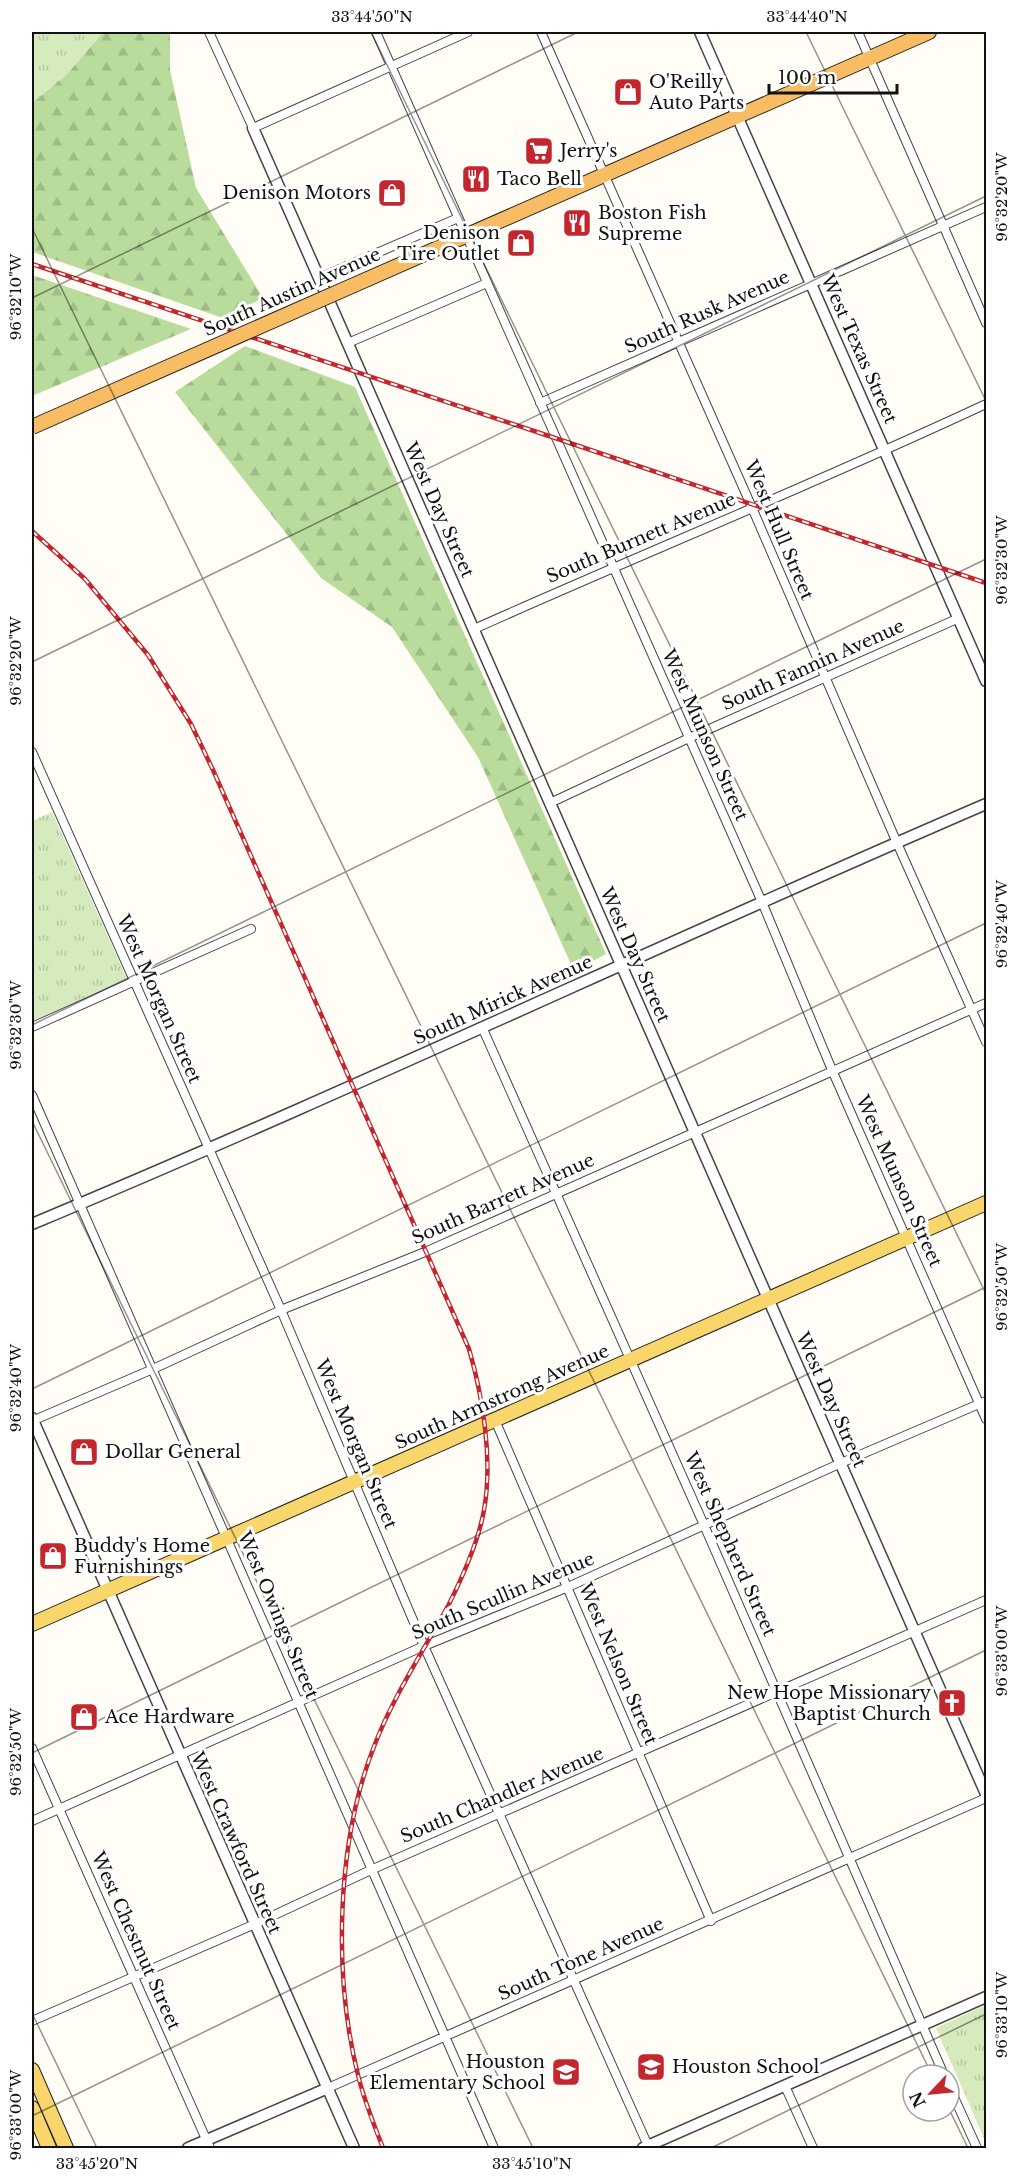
<svg xmlns="http://www.w3.org/2000/svg" width="1018" height="2180" viewBox="0 0 1018 2180" font-family="'Libre Baskerville',serif">
<defs>
<pattern id="forest-firs" width="22" height="20" patternUnits="userSpaceOnUse" patternTransform="scale(1.5)"><rect width="22" height="20" fill="#b9dc9c"/><path d="M5 1l3.5 6h-7zM16 11l3.5 6h-7z" fill="#9ebc85"/></pattern>
<pattern id="park-tufts" width="24" height="20" patternUnits="userSpaceOnUse" patternTransform="scale(1.5)"><rect width="24" height="20" fill="#d5ebbd"/><path d="M3 7l-1-3M5 7V3M7 7l1-3M15 17l-1-3M17 17v-4M19 17l1-3" fill="none" stroke="#b6c8a1"/></pattern>
</defs>
<rect width="100%" height="100%" fill="#fffdf5"/>
<!-- forest -->
<path fill="url(#forest-firs)" d="M103 32H170V70L196 188 263 298 223 318 32 252V103L66 75Z
M32 275 191 329 32 396Z
M245 346 355 387 606 954 574 971 478 757 392 627 321 578 175 392Z"/>
<!-- park -->
<path fill="url(#park-tufts)" d="M32 32H103L66 75 32 103Z
M52 812 127 979 32 1021V821Z
M986 2005V2143L936 2028Z"/>
<g fill="none" stroke-linecap="round" stroke-linejoin="round">
<!-- minor casing -->
<g stroke="#444" stroke-width="10">
<path id="minor" d="M209 32 253 128 468 32
M376 32 762 902 832 1070 986 1419
M541 32 750 503 897 843 986 1042
M858 32 986 323
M319 278 458 218
M348 343 487 283
M540 403 986 207
M474 629C644 553 817 483 986 404
M32 752 281 1310 424 1646 649 2148
M550 803 689 738 959 618
M32 1027 251 929
M482 1027 704 1525 944 2075
M32 1095 494 2148
M495 1420 711 1921
M32 1421 153 1369 281 1310 425 1252 986 1003
M32 1748 210 2148
M32 1821 424 1646 568 1587 841 1463 986 1401
M32 2021 255 1924 373 1869 986 1600
M785 2086 813 2148
M949 2086 977 2148
M328 2088 986 1798"/>
</g>
<!-- tertiary casing -->
<g stroke="#444" stroke-width="13">
<path id="tertiary" d="M700 32 986 681
M253 128 986 1794
M32 1224C353 1090 667 941 986 804
M32 1418 354 2148
M188 2148 328 2088
M643 2148 986 1997"/>
</g>
<!-- primary casing -->
<g stroke="#222" stroke-width="16">
<path id="primary" d="M32 1624 986 1203
M32 2070 66 2148
M32 2108 49 2148"/>
</g>
<!-- trunk casing -->
<g stroke="#222" stroke-width="16">
<path id="trunk" d="M354 285 929 32"/>
</g>
<!-- minor -->
<use href="#minor" stroke="#fff" stroke-width="8"/>
<!-- tertiary -->
<use href="#tertiary" stroke="#fff" stroke-width="10"/>
<!-- primary -->
<use href="#primary" stroke="#f9d66b" stroke-width="14"/>
<!-- trunk -->
<use href="#trunk" stroke="#f7bc64" stroke-width="14"/>
<!-- rail casing -->
<g stroke="#c4262e" stroke-width="4.5">
<path id="rail" d="M32 264 555 438 986 583
M32 531 85 579 148 655 191 724 213 770 469 1349C483 1397 493 1460 484 1510 479 1539 462 1578 449 1604 424 1650 394 1695 375 1744 336 1841 333 1975 358 2075 364 2100 374 2125 383 2148"/>
</g>
<!-- rail -->
<use href="#rail" stroke="#fff" stroke-width="2" stroke-dasharray="7" stroke-linecap="butt"/>
<!-- trunk-bridge casing -->
<g stroke="#222" stroke-width="16" stroke-linecap="butt">
<path id="trunk-bridge" d="M32 427 354 285"/>
</g>
<!-- trunk-bridge -->
<use href="#trunk-bridge" stroke="#f7bc64" stroke-width="14"/>
</g>
<!-- ticks -->
<path fill="none" stroke="#111" stroke-width="1.5" stroke-opacity="0.45" d="M371 32 986 1294M806 32 986 401M32 228 932 2075M32 298 578 32M32 662 986 196M32 1025 986 559M32 1121 533 2148M32 1389 986 923M32 1753 986 1287M32 2013 97 2148M949 2109 968 2148M32 2116 986 1650M711 2148 986 2014"/>
<!-- icons -->
<defs>
<g id="shop-square" transform="scale(1.5)"><rect x="-9" y="-9" width="18" height="18" rx="4" fill="#c4262e" stroke="#fff"/><path d="M-5-2.5h2.3a2.7 3.5 0 0 1 5.4 0H5L5.5 6h-11ZM-1.5-2.5h3a1.5 2.3 0 0 0-3 0Z" fill="#fff"/></g>
<g id="supermarket-square" transform="scale(1.5)"><rect x="-9" y="-9" width="18" height="18" rx="4" fill="#c4262e" stroke="#fff"/><path d="M-6-5.5h2.5l.6 2H6L4.5 2H-2.5L-4.4-4H-6ZM-1.5 3.2a1.3 1.3 0 1 0 .1 0ZM3 3.2a1.3 1.3 0 1 0 .1 0Z" fill="#fff"/></g>
<g id="restaurant-square" transform="scale(1.5)"><rect x="-9" y="-9" width="18" height="18" rx="4" fill="#c4262e" stroke="#fff"/><path d="M-5-6h1v4h1v-4h1v4h1v-4h1v5L-1.5 .5V6h-2V.5L-5-1ZM5-6V6H3V1.5H1.5Q1.5-4 5-6Z" fill="#fff"/></g>
<g id="church-square" transform="scale(1.5)"><rect x="-9" y="-9" width="18" height="18" rx="4" fill="#c4262e" stroke="#fff"/><path d="M-1.2-6h2.4v3.5h3.3v2.4h-3.3V6h-2.4V-.1h-3.3v-2.4h3.3Z" fill="#fff"/></g>
<g id="school-square" transform="scale(1.5)"><rect x="-9" y="-9" width="18" height="18" rx="4" fill="#c4262e" stroke="#fff"/><path d="M0-5L7-2L0 1L-7-2ZM-4 1L0 2.5L4 1V4Q0 6-4 4Z" fill="#fff"/></g>
</defs>
<g fill-rule="evenodd">
<use href="#shop-square" x="628" y="92"/>
<use href="#supermarket-square" x="539" y="151"/>
<use href="#restaurant-square" x="476" y="179"/>
<use href="#shop-square" x="392" y="193"/>
<use href="#restaurant-square" x="577" y="223"/>
<use href="#shop-square" x="521" y="243"/>
<use href="#shop-square" x="84" y="1452"/>
<use href="#shop-square" x="53" y="1556"/>
<use href="#church-square" x="952" y="1703"/>
<use href="#shop-square" x="84" y="1717"/>
<use href="#school-square" x="651" y="2067"/>
<use href="#school-square" x="566" y="2072"/>
</g>
<g text-anchor="middle" stroke-width="6" stroke-linejoin="round" paint-order="stroke">
<!-- poi labels -->
<g font-size="18" fill="#111" stroke="#fff" text-anchor="start">
<text x="649" y="88">O'Reilly<tspan x="649" dy="21">Auto Parts</tspan></text>
<text x="560" y="157">Jerry's</text>
<text x="497" y="185">Taco Bell</text>
<text x="371" y="199" text-anchor="end">Denison Motors</text>
<text x="598" y="219">Boston Fish<tspan x="598" dy="21">Supreme</tspan></text>
<text x="500" y="239" text-anchor="end">Denison<tspan x="500" dy="21">Tire Outlet</tspan></text>
<text x="105" y="1458">Dollar General</text>
<text x="74" y="1552">Buddy's Home<tspan x="74" dy="21">Furnishings</tspan></text>
<text x="931" y="1699" text-anchor="end">New Hope Missionary<tspan x="931" dy="21">Baptist Church</tspan></text>
<text x="105" y="1723">Ace Hardware</text>
<text x="545" y="2068" text-anchor="end">Houston<tspan x="545" dy="21">Elementary School</tspan></text>
<text x="672" y="2073">Houston School</text>
</g>
<!-- street labels -->
<g font-size="18" fill="#111" stroke="#fff">
<text transform="translate(292 292) rotate(-24)" y="6">South Austin Avenue</text>
<text transform="translate(707 312) rotate(-24)" y="6">South Rusk Avenue</text>
<text transform="translate(859 349) rotate(66)" y="6">West Texas Street</text>
<text transform="translate(439 510) rotate(66)" y="6">West Day Street</text>
<text transform="translate(779 530) rotate(67)" y="6">West Hull Street</text>
<text transform="translate(641 538) rotate(-23)" y="6">South Burnett Avenue</text>
<text transform="translate(813 665) rotate(-24)" y="6">South Fannin Avenue</text>
<text transform="translate(705 735) rotate(66)" y="6">West Munson Street</text>
<text transform="translate(635 955) rotate(66)" y="6">West Day Street</text>
<text transform="translate(159 999) rotate(66)" y="6">West Morgan Street</text>
<text transform="translate(503 1000) rotate(-24)" y="6">South Mirick Avenue</text>
<text transform="translate(899 1181) rotate(66)" y="6">West Munson Street</text>
<text transform="translate(503 1199) rotate(-24)" y="6">South Barrett Avenue</text>
<text transform="translate(502 1397) rotate(-24)" y="6">South Armstrong Avenue</text>
<text transform="translate(831 1400) rotate(66)" y="6">West Day Street</text>
<text transform="translate(356 1444) rotate(67)" y="6">West Morgan Street</text>
<text transform="translate(730 1544) rotate(66)" y="6">West Shepherd Street</text>
<text transform="translate(503 1596) rotate(-23)" y="6">South Scullin Avenue</text>
<text transform="translate(278 1615) rotate(67)" y="6">West Owings Street</text>
<text transform="translate(618 1664) rotate(67)" y="6">West Nelson Street</text>
<text transform="translate(502 1795) rotate(-23)" y="6">South Chandler Avenue</text>
<text transform="translate(236 1843) rotate(66)" y="6">West Crawford Street</text>
<text transform="translate(136 1941) rotate(66)" y="6">West Chestnut Street</text>
<text transform="translate(581 1959) rotate(-24)" y="6">South Tone Avenue</text>
</g>
</g>
<!-- border -->
<rect width="1018" height="2180" fill="none" stroke="#ffffff" stroke-width="66"/>
<!-- north arrow -->
<g transform="translate(931 2093) rotate(244)"><circle r="28" fill="#ffffff" stroke="#a0a0a0" stroke-width="1.5"/>
<path d="M0-4.5L10 22L0 15L-10 22Z" fill="#c4262e"/>
<text y="-9" font-size="16" font-weight="bold" text-anchor="middle" fill="#111111">N</text>
</g>
<!-- scale -->
<path d="M769 84v9h128v-9" fill="none" stroke="#111111" stroke-width="3"/>
<text x="778" y="84" font-size="18" fill="#111111" stroke="#ffffff" stroke-width="4.5" paint-order="stroke">100 m</text>
<rect x="33" y="33" width="952" height="2114" fill="none" stroke="#111" stroke-width="2"/>
<g font-size="15" text-anchor="middle" fill="#111">
<text x="372" y="22">33°44'50"N</text>
<text x="807" y="22">33°44'40"N</text>
<text transform="translate(1002 197) rotate(-90)" y="5">96°32'20"W</text>
<text transform="translate(16 297) rotate(-90)" y="5">96°32'10"W</text>
<text transform="translate(1002 560) rotate(-90)" y="5">96°32'30"W</text>
<text transform="translate(16 661) rotate(-90)" y="5">96°32'20"W</text>
<text transform="translate(1002 924) rotate(-90)" y="5">96°32'40"W</text>
<text transform="translate(16 1025) rotate(-90)" y="5">96°32'30"W</text>
<text transform="translate(1002 1287) rotate(-90)" y="5">96°32'50"W</text>
<text transform="translate(16 1388) rotate(-90)" y="5">96°32'40"W</text>
<text transform="translate(1002 1651) rotate(-90)" y="5">96°33'00"W</text>
<text transform="translate(16 1752) rotate(-90)" y="5">96°32'50"W</text>
<text transform="translate(1002 2015) rotate(-90)" y="5">96°33'10"W</text>
<text transform="translate(16 2115) rotate(-90)" y="5">96°33'00"W</text>
<text x="97" y="2169">33°45'20"N</text>
<text x="532" y="2169">33°45'10"N</text>
</g>
</svg>
